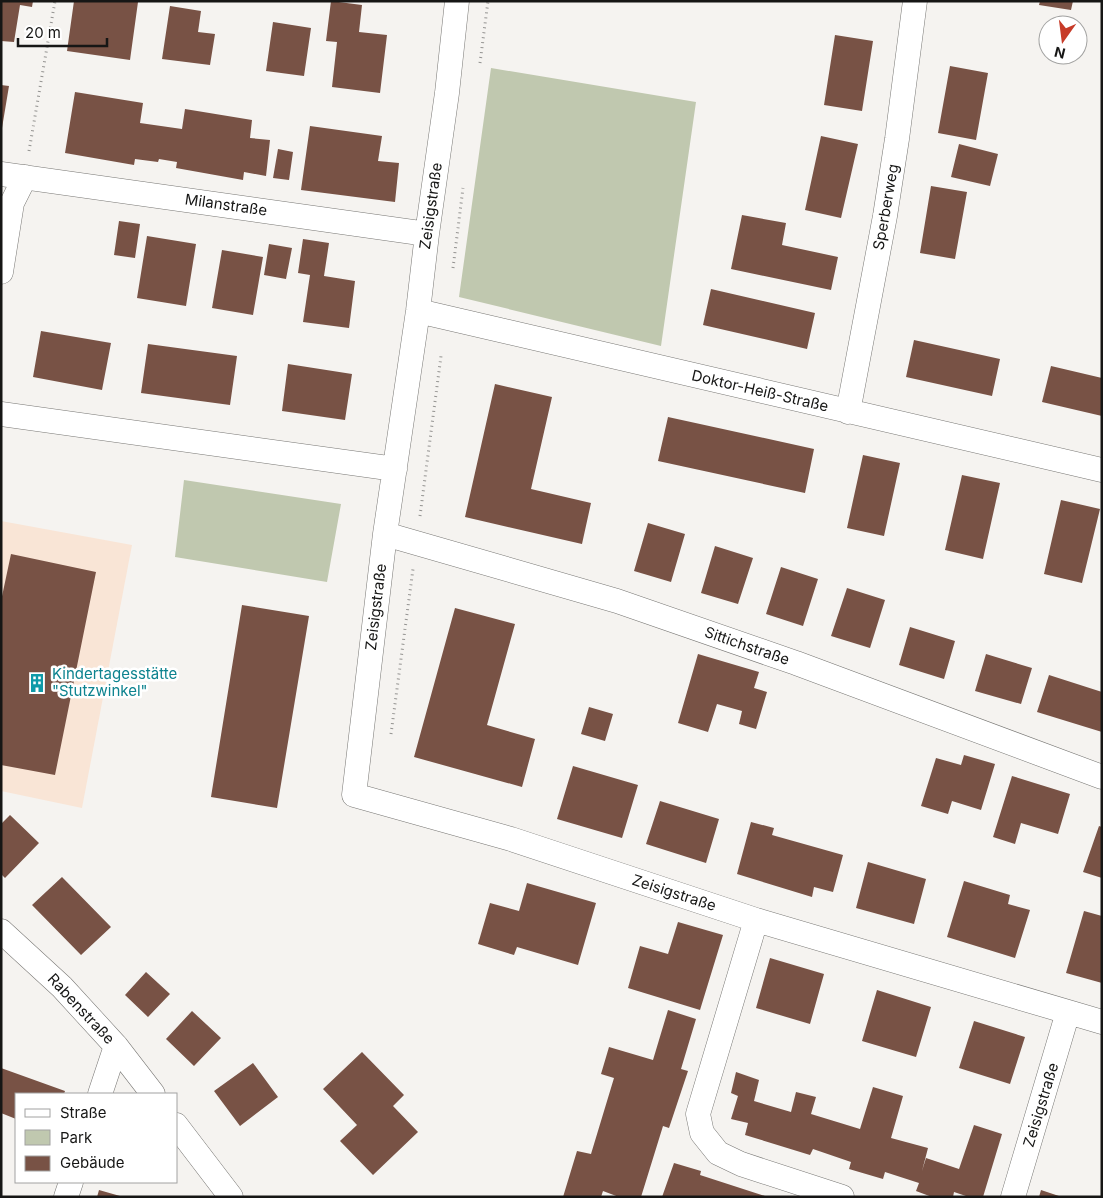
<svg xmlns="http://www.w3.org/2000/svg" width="1103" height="1198" viewBox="0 0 1103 1198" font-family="Inter,sans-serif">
<rect width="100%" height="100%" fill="#f5f3f0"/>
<!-- education -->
<path fill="#f9e5d6" d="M1 521 132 545 82 808 1 791Z"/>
<!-- green -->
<path fill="#c0c8af" d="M491 68 696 102 661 346 459 297Z
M184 480 341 504 327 582 175 557Z"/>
<!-- building -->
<path fill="#785245" d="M1 1H33L32 7 20 5 14 42 1 41Z
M74 1 138 2 130 60 67 51Z
M331 1 362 5 359 32 387 35 380 93 332 87 337 42 326 41Z
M1040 1H1073L1071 10 1039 5Z
M170 6 201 11 198 32 215 34 210 65 162 59Z
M273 22 311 28 304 76 266 71Z
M835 35 873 41 862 111 824 105Z
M950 66 988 73 976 140 938 133Z
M1 85 9 86 2 128H1Z
M75 92 143 103 140 123 182 129 185 109 252 120 250 138 270 140 266 176 244 172 243 180 176 168 177 162 159 159 158 162 135 159 134 165 65 153Z
M310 126 382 136 378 161 399 163 395 202 301 190Z
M821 136 858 144 841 218 805 210Z
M959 144 998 154 990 186 951 177Z
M278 149 293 152 289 180 273 178Z
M931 186 967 192 955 259 920 253Z
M742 215 786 223 782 245 838 257 831 290 731 269Z
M119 221 140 224 135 258 114 255Z
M147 236 196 244 186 306 137 298Z
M303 239 329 243 324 276 355 281 349 328 303 322 310 275 298 273Z
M269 244 292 248 286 279 264 275Z
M222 250 263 257 253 315 212 308Z
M711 289 815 313 807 349 703 325Z
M41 331 111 343 102 390 33 377Z
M914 340 1000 359 992 396 906 377Z
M148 344 237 356 230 405 141 393Z
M288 364 352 374 345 420 282 411Z
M1051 366 1102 378V416L1042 402Z
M495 384 552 397 531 489 591 503 582 544 465 517Z
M668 417 814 449 805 493 658 461Z
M863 455 900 463 884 536 847 528Z
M962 475 1000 483 983 559 945 550Z
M1061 500 1100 509 1082 583 1044 574Z
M648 523 685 534 671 582 634 571Z
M715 546 753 558 738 604 701 593Z
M11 554 96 572 55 775 1 765V601Z
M781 567 818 579 803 626 766 614Z
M847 588 885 600 870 648 831 636Z
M242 605 309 616 277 808 211 797Z
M455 608 515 624 487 725 535 739 522 787 414 757Z
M910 627 955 641 944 679 899 665Z
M698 654 759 672 754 688 767 692 756 729 739 724 742 711 717 704 708 732 678 723Z
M986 654 1032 668 1021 704 975 691Z
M1049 675 1102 692V732L1037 712Z
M589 707 613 714 605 741 581 734Z
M964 755 995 764 981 810 952 801 948 814 921 806 936 758 961 765Z
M573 766 638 785 622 838 557 819Z
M1012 776 1070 794 1058 834 1021 823 1015 844 993 837Z
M660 801 719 819 706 863 646 844Z
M10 815 39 843 5 878 1 874V824Z
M751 822 774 828 772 835 843 855 833 892 814 887 812 897 737 874Z
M1099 826 1102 827V878L1083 872Z
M868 862 926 879 914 924 856 908Z
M62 877 111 927 81 955 32 905Z
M964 881 1010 895 1008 904 1030 910 1015 958 947 937Z
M527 883 596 903 578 965 517 947 514 955 478 944 490 903 519 911Z
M1084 911 1102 916V983L1066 973Z
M678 922 723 935 700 1010 628 988 640 946 668 954Z
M770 958 824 974 810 1024 756 1008Z
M146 972 170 994 148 1017 125 995Z
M877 990 931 1007 916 1057 862 1041Z
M668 1010 696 1019 681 1069 688 1071 669 1128 663 1126 641 1197H619L603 1191 601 1197H563L577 1151 591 1154 614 1078 601 1074 609 1047 653 1060Z
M192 1011 221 1038 194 1066 166 1039Z
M974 1021 1025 1037 1010 1084 959 1068Z
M362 1052 404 1095 393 1106 418 1132 373 1175 340 1141 357 1125 323 1089Z
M253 1063 278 1097 240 1126 214 1091Z
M1 1068 65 1091 64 1094H16V1119L1 1113Z
M736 1072 759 1080 754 1101 791 1112 796 1092 816 1097 811 1114 860 1129 873 1087 903 1096 891 1138 928 1148 922 1171 926 1158 959 1169 974 1125 1002 1134 983 1197H969L954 1192 953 1197H932L916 1191 919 1183 885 1172 883 1179 849 1169 851 1162 813 1149 810 1155 745 1135 748 1123 731 1119 738 1096 731 1093Z
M674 1163 701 1171 700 1175 768 1197H662Z
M99 1190 120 1196V1197H97Z
M1041 1190 1059 1196V1197H1039Z"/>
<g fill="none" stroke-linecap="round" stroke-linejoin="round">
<!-- minor casing -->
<g stroke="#787774" stroke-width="25">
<path id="minor" d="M457 1 447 93 427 234 418 311 385 534 354 795 511 839 756 920 1102 1022
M1 174 427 234
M1 272 12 203 25 177
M418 311 1102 470
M848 412 885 216 897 139 915 1
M1 414 395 469
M385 534 617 601 796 663 1102 777
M756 920 698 1114 702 1133 718 1153 741 1164 842 1197
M1 931 62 987 116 1046 153 1094
M100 1094 116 1046
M176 1125 231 1197
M66 1197 71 1182
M1013 1197 1068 1012"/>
</g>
<!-- path -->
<path stroke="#949391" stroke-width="3" stroke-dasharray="1 4" stroke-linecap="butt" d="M480 63 488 1
M29 151 55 1
M453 268 463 188
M420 516 441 356
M391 734 413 569"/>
<!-- minor -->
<use href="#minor" stroke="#fff" stroke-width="24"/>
</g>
<!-- icons -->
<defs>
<g id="building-bare" transform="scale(1.5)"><path d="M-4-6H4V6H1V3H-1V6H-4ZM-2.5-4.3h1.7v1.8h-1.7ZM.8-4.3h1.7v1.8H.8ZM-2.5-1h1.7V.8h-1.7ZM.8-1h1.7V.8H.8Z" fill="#0f9aa8" stroke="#fff" stroke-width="2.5" paint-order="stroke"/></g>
</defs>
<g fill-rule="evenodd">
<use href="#building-bare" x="37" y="683"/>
</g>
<g text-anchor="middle" stroke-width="5" stroke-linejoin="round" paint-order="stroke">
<!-- street labels -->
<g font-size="15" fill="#161615" stroke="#fff">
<text transform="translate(226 205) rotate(8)" y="5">Milanstraße</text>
<text transform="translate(431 206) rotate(-82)" y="5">Zeisigstraße</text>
<text transform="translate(886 207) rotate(-80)" y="5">Sperberweg</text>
<text transform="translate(760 391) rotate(13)" y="5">Doktor-Heiß-Straße</text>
<text transform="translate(376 607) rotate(-83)" y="5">Zeisigstraße</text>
<text transform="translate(747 646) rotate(19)" y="5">Sittichstraße</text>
<text transform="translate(674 893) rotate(18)" y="5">Zeisigstraße</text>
<text transform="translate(81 1009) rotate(47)" y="5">Rabenstraße</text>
<text transform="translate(1041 1105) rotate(-73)" y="5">Zeisigstraße</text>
</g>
<!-- culture labels -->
<g font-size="15" fill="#0d838f" stroke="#fff" text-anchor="start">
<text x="52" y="679">Kindertagesstätte<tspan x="52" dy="17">"Stutzwinkel"</tspan></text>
</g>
</g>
<!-- border -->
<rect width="1103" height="1198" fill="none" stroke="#161615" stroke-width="5"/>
<!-- legend -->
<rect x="15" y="1093" width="162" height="90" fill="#ffffff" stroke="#a2a2a1"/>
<rect x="25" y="1109" width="25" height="8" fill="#ffffff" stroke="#a2a2a1"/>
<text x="60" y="1118" font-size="15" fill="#161615">Straße</text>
<rect x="25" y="1130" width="25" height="15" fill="#c0c8af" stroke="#a2a2a1"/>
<text x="60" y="1143" font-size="15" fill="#161615">Park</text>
<rect x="25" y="1156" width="25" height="15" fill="#785245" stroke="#a2a2a1"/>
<text x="60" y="1168" font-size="15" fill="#161615">Gebäude</text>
<!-- north arrow -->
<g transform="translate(1063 40) rotate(194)"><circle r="24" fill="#ffffff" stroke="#a2a2a1"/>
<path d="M0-4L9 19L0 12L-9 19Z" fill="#c73b28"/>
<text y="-8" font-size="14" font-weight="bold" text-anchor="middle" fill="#161615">N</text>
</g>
<!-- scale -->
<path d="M18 38v8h89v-8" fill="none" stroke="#161615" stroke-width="2.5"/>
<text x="25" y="38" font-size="15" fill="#161615" stroke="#ffffff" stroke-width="4" paint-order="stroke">20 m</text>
</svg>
